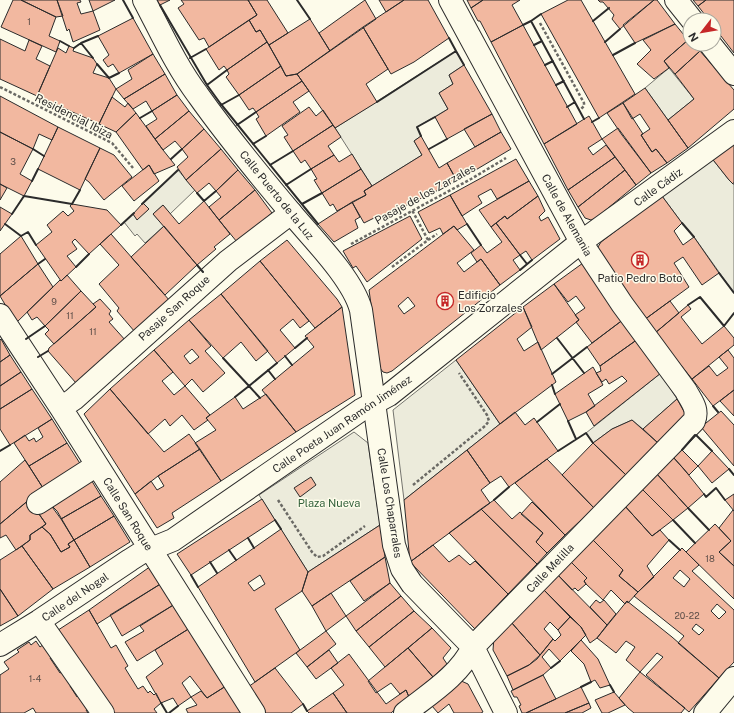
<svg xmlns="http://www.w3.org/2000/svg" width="734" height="713" viewBox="0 0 734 713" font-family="'Public Sans',sans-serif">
<rect width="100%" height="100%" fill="#fdfbea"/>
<!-- green -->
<path fill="#ecebdb" stroke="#74746e" d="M456 51 464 65 449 75 453 84 439 93 448 109 417 127 421 136 414 141 422 155 372 186 335 128Z
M669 68 694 99 668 120 645 88Z
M710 156 729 180 734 185V293L694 237 682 223 662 196Z
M178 170 195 190 170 214 163 205 153 214 164 226 145 243 137 234 135 236 124 222 133 214 137 219 149 209 143 203Z
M456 360 500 424 404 500 393 410Z
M661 373 677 399 643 429 632 420 612 429 593 443 586 433Z
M354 432 368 443 380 525 308 572 259 495Z"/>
<!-- building -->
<path fill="#f2b8a0" stroke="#2b2b2b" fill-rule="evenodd" d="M13 0H21L56 17 49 36 60 41 56 52 1 27Z
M21 0H57L63 16 56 17Z
M57 0H80L81 2 77 3 81 14 93 11 100 30 73 42 69 29 67 31Z
M89 0H115L93 11Z
M157 0H170L160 5Z
M181 0H248L257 15 209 47 204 38 199 40 178 8 184 4Z
M248 0H267L288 33 269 45 260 30 256 32 249 20 257 15Z
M365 0 376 19 330 51 319 33Z
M379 0H404L386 12Z
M404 0H428L449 38 414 62 391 74 363 27Z
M467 0H483L471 8Z
M483 0H520L512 5 523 25 491 42 480 21H478L471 8Z
M568 0H581L635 94 599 118 541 14Z
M598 0H654L620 29 612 19 614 15 603 2H600Z
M654 0H657L675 24 635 43 623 25Z
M693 0H706L698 6Z
M706 0H734V53L714 27V20H709L698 6Z
M133 18 153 54 119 73 113 64 108 67 103 60 109 55 98 36Z
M310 19 330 51 297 74 286 76 269 45Z
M249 20 256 32 260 30 267 42 227 70 224 66 219 70 206 49Z
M675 24 688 40 664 61 669 68 654 79 637 64 651 50 643 40Z
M523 25 577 124 544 144 491 42Z
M363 27 388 69 366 84 377 102 335 128 297 74Z
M0 39 25 51 29 40 42 46 36 59 50 66 37 96 0 79Z
M688 40 690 42V44H692L700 51 675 74 664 61Z
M267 42 281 66 239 95 226 77 229 74 227 70Z
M69 46 74 48 73 51 93 58 97 64 93 73 109 78 116 89 99 124 37 96 58 48 66 53Z
M700 51 734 90V109L688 148 668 120 694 99 675 74Z
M153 54 165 74 124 99 116 89 132 79 128 70Z
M464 65 492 114 447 139 435 117 448 109 439 93 453 84 449 75Z
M281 66 286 76 297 74 302 81 256 112 253 108 249 110 239 95Z
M165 74 177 95 152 111 146 101 133 109 124 99Z
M302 81 309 91 293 102 300 112 266 136 256 119 259 117 256 112Z
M645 88 688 148 667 163 656 149 652 152 641 135 650 129 640 114 632 119 623 103Z
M177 95 189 111 155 139 146 126 157 119 152 111Z
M0 96 58 127 52 140 39 134 33 149 0 132Z
M112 97 125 107 128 103 136 113 116 132 99 124Z
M623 103 643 134 641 135 652 152 656 149 667 163 651 173 622 135 607 113Z
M309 107 316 116 323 110 333 125 293 151 284 137 288 135 282 126Z
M189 111 204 129 182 149 175 141 163 150 155 139Z
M136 113 163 150 175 165 154 174 149 165 143 170 116 132Z
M492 114 501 132 475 147 464 129Z
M589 116 602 139 588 148 593 155 606 145 615 157 568 190 544 144Z
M333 125 341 137 328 146 334 155 311 169 305 160 301 163 293 151Z
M58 127 100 148 80 190 38 169Z
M618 128 651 173 636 185 602 139Z
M204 129 221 149 186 180 177 167 188 157 182 149Z
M0 132 33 149 20 174 32 181 24 196 0 184Z
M501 132 511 149 457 181 447 163Z
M421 136 439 168 447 163 457 181 376 220 374 218 364 223 352 202 366 195 364 191 422 155 414 141Z
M734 141V182L733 184 729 180 710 156Z
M100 148 114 155 132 177 104 200 89 182 85 179Z
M221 149 238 170 216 191 209 183 197 193 186 180Z
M352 154 361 169 322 193 314 180 317 179 311 169 334 155 339 162Z
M615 157 625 170 578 207 568 190Z
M516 159 529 181 497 199 491 189 478 196 482 203 462 216 450 195Z
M149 165 159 181 134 201 122 186Z
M361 169 372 186 364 191 366 195 337 211 333 204 330 206 322 193Z
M238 170 255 190 219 220 209 207 221 197 216 191Z
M625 170 636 185 596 218 591 220 585 218 578 207Z
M529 181 538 196 507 219 505 216 491 227 479 210Z
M0 184 7 188 0 200Z
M255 190 272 213 237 242 219 220Z
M450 195 467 224 457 230 454 226 443 234 440 228 429 233 418 212Z
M538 196 545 211 539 217 541 221 548 217 560 239 532 260 526 251 520 255 496 223 505 216 507 219Z
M662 196 682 223 674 231 683 245 694 237 719 273 702 285 683 257 674 263 689 287 644 320 595 252 601 242Z
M204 201 230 234 214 247 216 249 197 265 153 214 163 205 179 224Z
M352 202 360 217 355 220 358 228 334 242 318 224Z
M143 203 149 209 137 220 133 214Z
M72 204 107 210 121 225 89 254 75 239 72 242 77 249 67 256 76 267 61 281 36 245 52 232 47 225 63 211 68 216 74 211 70 206Z
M0 207 12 214 0 231Z
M410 216 422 239 367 282 356 266 353 268 343 251Z
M496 223 520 255 513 260 520 270 500 285 481 259 477 262 471 253 481 245 487 253 502 242 491 227Z
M164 226 197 265 165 295 131 257Z
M454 226 474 250 457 263 464 272 481 259 500 285 392 371 387 373 383 372 380 368 369 290ZM408 297 415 306 404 314 398 306Z
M111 234 170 301 135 332 117 311 119 308 99 284 119 265 100 244Z
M21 236 38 264 0 296V254Z
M287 240 337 299 342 307 315 328 260 261Z
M260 261 309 321 300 328 293 319 280 330 295 348 277 363 221 294Z
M583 263 624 319 592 343 576 322 579 320 575 315 585 308 576 296 568 302 554 284Z
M38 264 53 287 16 323 0 296Z
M67 275 81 291 45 326 37 317 32 320 27 312 60 280 61 281Z
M554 284 579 320 541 350 523 307Z
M81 291 96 307 54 344 45 334 49 330 45 326Z
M221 294 268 351 256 361 241 342 223 358 189 320Z
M100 299 111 311 109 314 113 319 109 322 126 341 76 383 48 351 49 348 96 307 93 304Z
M670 301 679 313 655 333 644 320Z
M688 305 691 309 681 317 702 344 724 326 734 338V345L692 379 655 333Z
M342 307 355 395 296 432 262 390 314 347 305 336Z
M523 307 532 327 517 339 524 351 538 342 556 382 500 424 456 360Z
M624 319 638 339 600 366 587 347Z
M189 320 211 346 205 351 225 373 203 392 192 379 185 386 154 350ZM192 349 199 357 190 364 184 356Z
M1 339 10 355 0 362V340Z
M638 339 661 373 594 426 586 412 627 381 622 376 609 384 606 379 602 382 596 373 601 371 600 366Z
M154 350 173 372 162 381 174 395 185 386 210 415 206 418 208 420 194 430 182 415 170 426 165 419 148 434 110 389Z
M728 350 734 358V390L713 406 692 379 709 366 717 376 728 368 719 357Z
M10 355 21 372 0 386V362Z
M593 367 603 385 588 394 595 406 586 412 568 421 555 394Z
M21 372 32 389 0 409V386Z
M32 389 52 419 10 445 0 429V409Z
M110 389 164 452 189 434 200 449 158 476 135 494 84 414Z
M734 390V416L720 401Z
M266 394 296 432 221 481 195 443 216 430 206 418 235 397 243 409Z
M677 399 686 415 658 443 643 429Z
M721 411 734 425V466L701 427Z
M515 412 525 425 534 418 558 451 509 487 501 476 490 483 467 450Z
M52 419 67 443 29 466 14 443 25 435 29 441 34 438 36 442 43 437 38 428Z
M632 420 658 443 626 475 593 443 612 429Z
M67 443 81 465 43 488 29 466Z
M593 443 626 475 594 508 562 475Z
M200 449 221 481 172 513 174 518 157 528 135 494 151 481 157 490 164 486 158 476Z
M467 450 490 483 481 490 490 503 410 562 404 500Z
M682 450 698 466 689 475 673 457Z
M712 451 729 469 712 483 698 466Z
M673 457 683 468 704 494 688 508 656 473Z
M547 459 594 508 565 535 515 483Z
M25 460 43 488 0 524V482Z
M656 473 688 508 673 520 641 488Z
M311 477 316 485 300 497 294 488Z
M90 478 101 496 61 519 50 504Z
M641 488 673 520 652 536 624 505Z
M734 494V511L725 500Z
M101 496 114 516 74 540 61 519Z
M262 499 275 520 191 575 177 554Z
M29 500 46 524 30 535V540L16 550 6 535 0 538V524Z
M494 500 512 519 520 512 543 533 536 542 547 553 537 564 481 509Z
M532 502 565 535 547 553 536 542 543 533 521 514Z
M50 504 57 511 74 540 68 544 70 547 61 552 50 534 42 527 46 524 39 514Z
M624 505 652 536 660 530 669 540 647 566 654 577 638 592 619 576 623 570 590 537Z
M481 509 537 564 508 594 449 533Z
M733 510 734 511V566L719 552 731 541 719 528Z
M114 516 130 542 90 567 74 540Z
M715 524 731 541 719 552 734 566V599L686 552Z
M380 525 385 557 312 606 302 591 308 572Z
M42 527 50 534 61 552 70 547 68 544 74 540 90 567 53 589 22 546 30 540V535Z
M281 529 308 572 302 591 275 609 300 650 255 682 198 587ZM260 575 265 584 254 591 248 583Z
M590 537 623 570 619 576 638 592 628 603 627 601 625 604 611 590 603 600 586 584 584 581 587 578 569 560Z
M433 545 449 562 459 555 470 565 475 561 508 594 475 629 410 562Z
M22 546 53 589 18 616 0 589V560Z
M682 548 699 565 692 571 734 610V662L719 678 678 643 684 636 634 596ZM680 570 690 579 684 587 673 578ZM717 604 726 612 719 619 711 611ZM696 624 704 630 699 635 692 629Z
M385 557 390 583 364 601 350 581Z
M569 560 587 578 584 581 586 584 578 591 575 588 572 590 556 573Z
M151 566 162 583 97 624 89 610Z
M555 572 607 625 597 638 590 643 581 627 541 587Z
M162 583 175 604 122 636 110 615Z
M390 583 401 596 356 631 346 616Z
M541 587 570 617 558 630 550 622 544 629 553 639 540 655 511 622Z
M0 589 18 616 0 626Z
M331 593 346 616 326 631 312 606Z
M401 596 414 611 369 647 356 631Z
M596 600 600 603 604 600 616 614 607 625 590 607Z
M627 601 672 637 719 678 689 712 646 675 663 657 657 653 640 672 626 660 635 647 626 641 616 653 597 638Z
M175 604 190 628 137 661 125 642 144 631 140 626Z
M89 610 111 648 116 645 128 666 125 668 138 689 143 686 148 693 150 691 154 695 156 693 161 703 154 709 157 713H106L52 634Z
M414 611 432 628 385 667 369 647Z
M570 617 581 627 586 635 560 661 549 649 542 657 551 668 543 675 513 690 507 676 529 665 537 659 553 639 555 641 561 635 558 630Z
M511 622 540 655 529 665 507 676 493 650 494 637Z
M190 628 226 686 207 698 190 676 182 683 191 697 178 706 173 698 161 703 146 677 163 664 155 650Z
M432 628 451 648 443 658 447 664 433 677 408 648Z
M326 631 336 644 307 667 296 653Z
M581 640 598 659 610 685 600 688 595 680 591 682 584 664 571 651Z
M36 641 40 647 44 644 53 657 50 658 60 673 64 671 73 684 70 686 77 697 80 694 89 708 86 710 88 713H36L33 708 24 713H0V675L9 669 4 662 19 652 17 650 29 642 31 645Z
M408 648 433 677 409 697 406 690 400 694 391 683 376 693 368 681Z
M329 650 338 663 316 679 307 667Z
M349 654 386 704 406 690 409 697 391 713H347L333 693 344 685 331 668Z
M275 668 303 704 291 713H264L248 687Z
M640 672 685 708 681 713H634L628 708 619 698Z
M543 675 556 699 526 713H522L519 706 521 705 517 697H514L511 691Z
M459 680 468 684 483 712 481 713H454L449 704 438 713 432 706 454 689Z
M226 686 244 713H188L186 709 197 705 191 697 201 691 207 698Z
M581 687 589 703 565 713H526Z
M614 692 625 705 608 713H602L595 700Z
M333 693 347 713H309L307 711Z
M589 703 591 708 582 713H565Z"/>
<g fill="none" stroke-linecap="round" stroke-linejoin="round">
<!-- street casing -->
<g stroke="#2b2b2b" stroke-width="24">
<path id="street" d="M0 315 61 408 254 713
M61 408 74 399 228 261 291 213
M38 503 97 465
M39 621 103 713
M0 645 39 621 130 560 141 553 173 540 361 410 389 395 581 242 734 131
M705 713 734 678"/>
</g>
<!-- secondary casing -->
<g stroke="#2b2b2b" stroke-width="24">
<path id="secondary" d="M144 0C161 32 176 66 198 95 227 136 260 176 292 214 313 239 353 279 361 310L394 545 402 569 412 584 473 647 506 713
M676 0 692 20
M710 44 734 74
M405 713C429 694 459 676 473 647L694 421C699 409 691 401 686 391L622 304 581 242 450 0"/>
</g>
<!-- path -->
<path stroke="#6a6964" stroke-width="2.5" stroke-dasharray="3 2" stroke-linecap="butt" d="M540 23 584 103V106L581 109
M0 87 112 143 133 168
M428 240 437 234
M351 244 471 179 506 158
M392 267 428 240 412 210
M413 485 485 426 489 421 487 415 459 373
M278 500 312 552 317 557 323 556 365 526"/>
<!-- street -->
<use href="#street" stroke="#fdfbea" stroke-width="22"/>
<!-- secondary -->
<use href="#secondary" stroke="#fdfbea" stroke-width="22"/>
<!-- wall -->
<path stroke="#2b2b2b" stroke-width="2" d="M123 0 133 18
M297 0 310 19
M160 5 207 85 220 103 318 224
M531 21 541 14
M593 21 609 8
M523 25 531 21 584 119
M60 41 69 46
M605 42 620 29
M81 43 93 58
M534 45 542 41
M74 48 81 43 98 36
M456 51 464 65
M613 55 635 43
M190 58 206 49
M97 64 109 78 119 73
M545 65 553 61
M207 85 227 70
M556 85 564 81
M377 102 456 51 449 38
M221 105 239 95
M567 107 575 102
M140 118 152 111
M592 122 599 118
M237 125 256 112
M421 136 417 127 435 117
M253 144 266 136
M33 149 44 156
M429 149 447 139
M171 159 182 149
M270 165 293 151
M32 181 38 169
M286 185 311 169
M197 193 204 201 216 191
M142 204 178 170
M302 204 322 193
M12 214 24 196 72 204 80 190
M682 223 694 237
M5 224 21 236 28 232 36 245
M467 224 481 245
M121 225 134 213
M520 255 527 264
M38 264 45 259
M197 265 203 272
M76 267 89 254
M520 270 532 260
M719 273 734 293
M688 305 700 297 724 326 734 313
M557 338 584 373
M26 339 45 326
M295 348 307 338
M285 356 292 365
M38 357 48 351
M223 358 249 386 277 363
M268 370 275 379
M552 374 587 347
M552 385 555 394
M235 397 249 386 260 398
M713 406 718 412
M568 421 576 439
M537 422 560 404
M696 435 712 451
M682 450 695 435
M0 451 10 445
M558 451 586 433 593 443
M729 469 734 475
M704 494 706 497 716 488 725 500
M494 500 509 487
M688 508 709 530
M275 520 281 529
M673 520 695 543
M248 538 254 548
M669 540 680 550
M229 550 236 560
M210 562 217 573
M191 575 198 587
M551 668 560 661
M610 685 614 692
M581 687 591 682
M161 703 167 713
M303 704 307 711
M169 713 178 706"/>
</g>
<!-- icons -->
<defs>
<g id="building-ring" transform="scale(0.9)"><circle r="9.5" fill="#fdfbea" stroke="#c62828" stroke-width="1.5"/><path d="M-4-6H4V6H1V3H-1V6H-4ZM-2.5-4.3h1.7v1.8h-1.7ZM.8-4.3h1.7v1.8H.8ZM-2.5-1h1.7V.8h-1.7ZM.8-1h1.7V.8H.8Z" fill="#c62828"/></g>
</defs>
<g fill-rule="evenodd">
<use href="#building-ring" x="640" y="260"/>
<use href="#building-ring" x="445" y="301"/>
</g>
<g text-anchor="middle" stroke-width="3" stroke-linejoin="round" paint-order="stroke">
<!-- number labels -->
<g font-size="9" fill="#5d4e48">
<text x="29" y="25">1</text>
<text x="13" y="165">3</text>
<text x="54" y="305">9</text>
<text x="70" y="319">11</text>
<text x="93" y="335">11</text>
<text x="710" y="562">18</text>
<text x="687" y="619">20-22</text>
<text x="35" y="682">1-4</text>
</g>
<!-- street labels -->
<g font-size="11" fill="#2b2b2b" stroke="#fdfbea">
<text transform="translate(74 116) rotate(27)" y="4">Residencial Ibiza</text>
<text transform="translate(658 187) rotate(-36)" y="4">Calle Cádiz</text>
<text transform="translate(425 194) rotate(-29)" y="4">Pasaje de los Zarzales</text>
<text transform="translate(277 195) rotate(51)" y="4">Calle Puerto de la Luz</text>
<text transform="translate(567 215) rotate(61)" y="4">Calle de Alemania</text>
<text transform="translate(174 308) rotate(-42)" y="4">Pasaje San Roque</text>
<text transform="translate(342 424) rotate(-34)" y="4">Calle Poeta Juan Ramón Jiménez</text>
<text transform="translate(390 503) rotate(81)" y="4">Calle Los Chaparrales</text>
<text transform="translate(128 514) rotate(58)" y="4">Calle San Roque</text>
<text transform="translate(550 568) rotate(-46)" y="4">Calle Melilla</text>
<text transform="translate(75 597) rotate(-34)" y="4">Calle del Nogal</text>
</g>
<!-- poi labels -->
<g font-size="11" fill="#2b2b2b" stroke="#fdfbea">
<text x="640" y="282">Patio Pedro Boto</text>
<text x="458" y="299" text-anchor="start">Edificio<tspan x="458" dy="13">Los Zorzales</tspan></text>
</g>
<!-- park labels -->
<g font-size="11" fill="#34623c" stroke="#fdfbea">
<text x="329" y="507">Plaza Nueva</text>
</g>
</g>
<!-- north arrow -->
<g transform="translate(702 32) rotate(239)"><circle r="19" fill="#fdfbea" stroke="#a9a89e"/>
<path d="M0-3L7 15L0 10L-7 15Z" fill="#c62828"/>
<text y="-6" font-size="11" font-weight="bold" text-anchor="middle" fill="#2b2b2b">N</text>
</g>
</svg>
